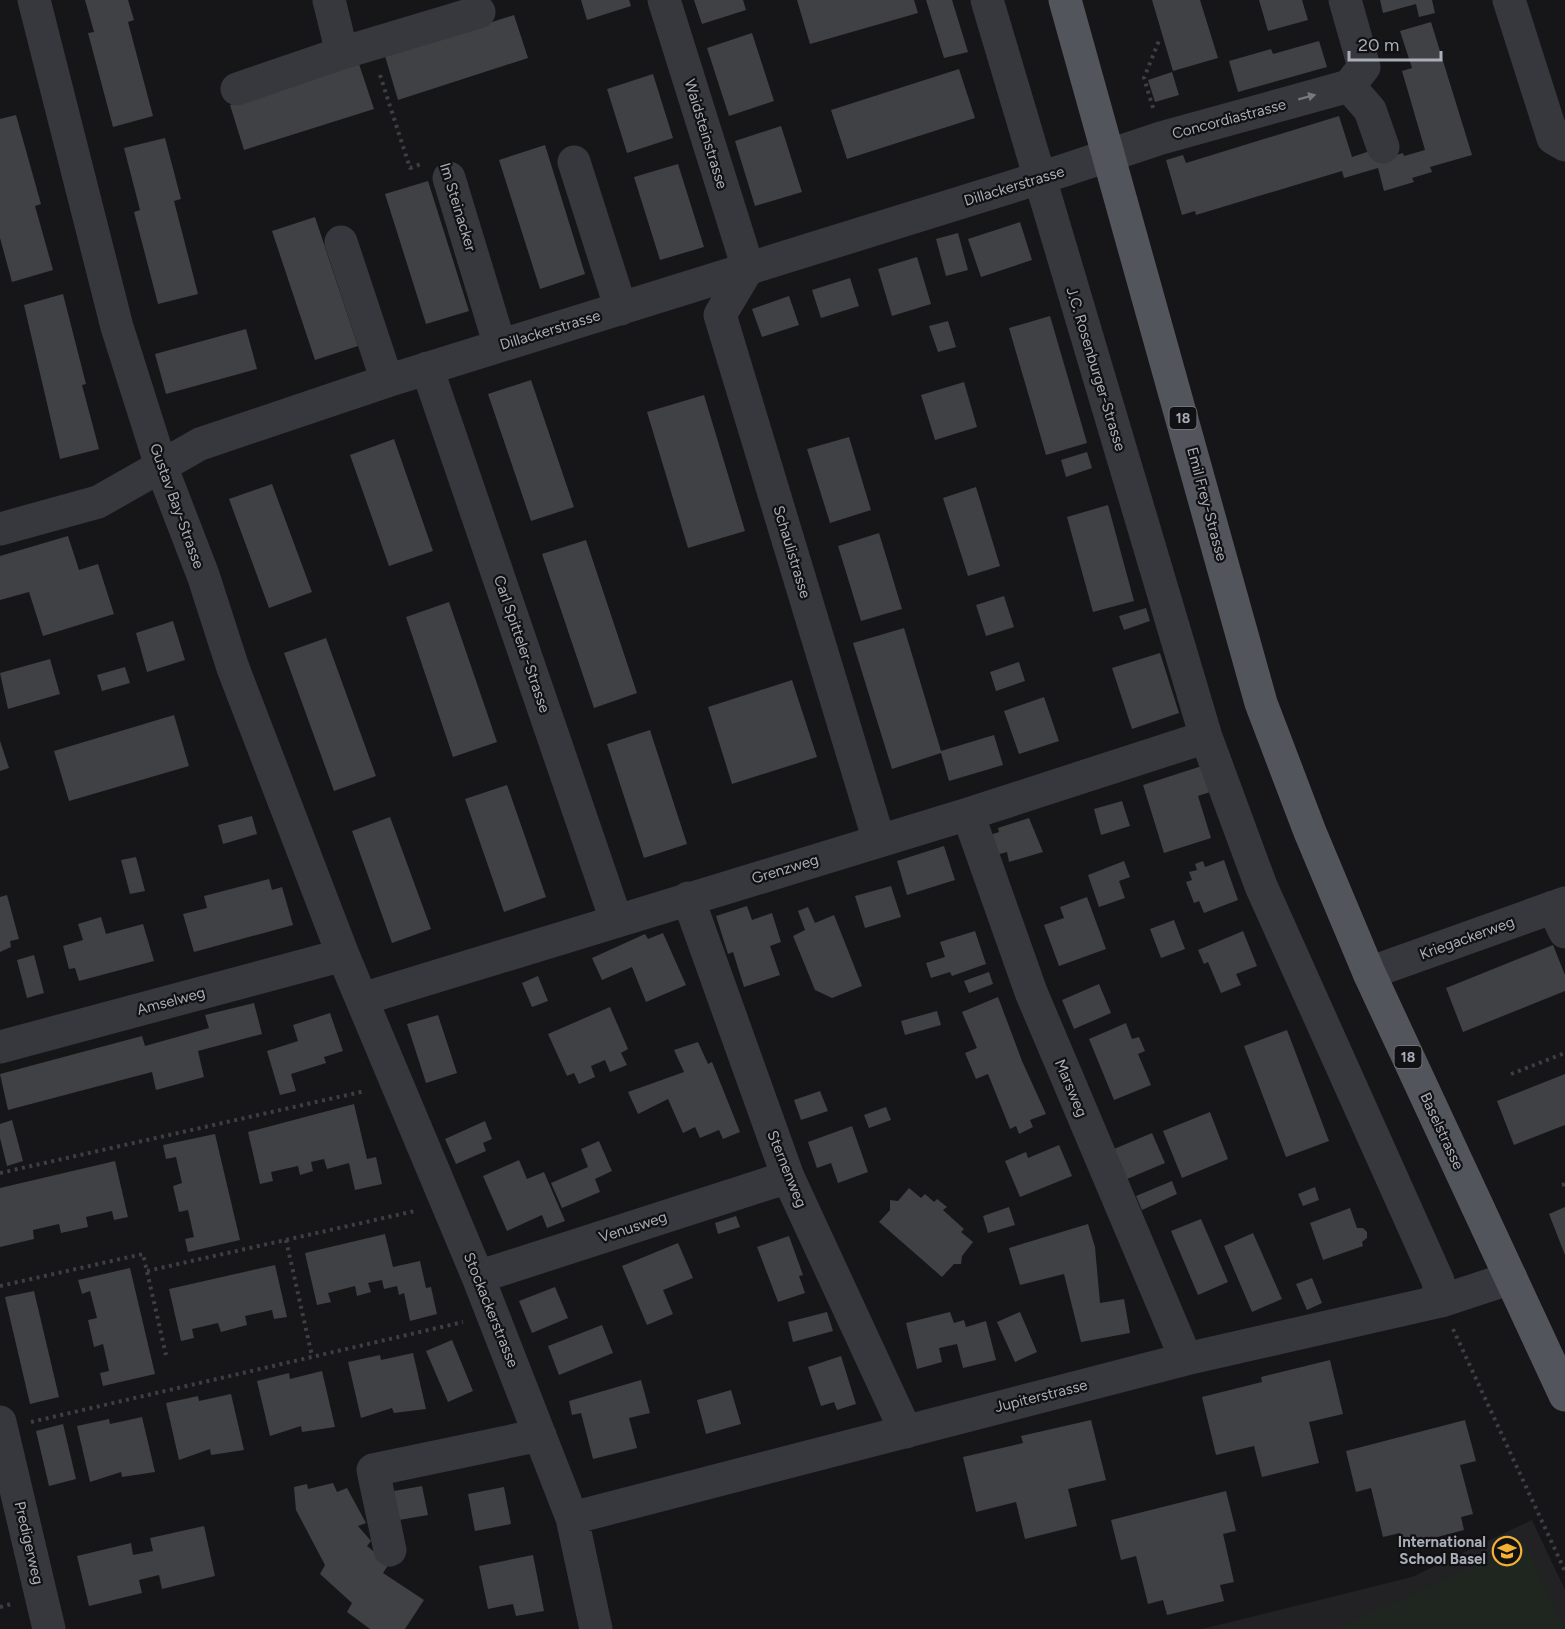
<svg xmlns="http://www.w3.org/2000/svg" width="1565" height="1629" viewBox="0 0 1565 1629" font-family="Figtree,sans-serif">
<rect width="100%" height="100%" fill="#161618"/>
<!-- built -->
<path fill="#222225" d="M1532 1520 1565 1590V1629H1202L1412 1577Z"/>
<!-- garden -->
<path fill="#1e261f" d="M1525 1543 1565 1629H1336Z"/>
<!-- building -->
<path fill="#404145" d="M85 0H128L134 20 128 22 153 116 113 127 88 33 94 32Z
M581 0H629L631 6 587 20Z
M694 0H743L746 10 702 24Z
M797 0H914L918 13 810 44Z
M926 0H952L968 52 944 58Z
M1152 0H1200L1218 58 1173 71Z
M1259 0H1302L1308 20 1268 31Z
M1380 0H1432L1435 13 1419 17 1416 4 1383 13Z
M514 15 528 58 398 100 385 56Z
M1431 22 1472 155 1430 167 1432 172 1412 178 1414 182 1384 191 1378 168 1344 178 1342 171 1196 215 1195 211 1182 215 1166 160 1183 155 1186 163 1339 116 1352 157 1373 150 1376 161 1403 153 1404 156 1425 150 1402 71 1412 68 1400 31Z
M752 33 774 101 729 116 707 48Z
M1319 41 1327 67 1238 92 1229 61 1271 49 1273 54Z
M359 64 374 109 244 150 230 105Z
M959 69 975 118 847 159 831 110Z
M1172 72 1179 95 1155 102 1148 80Z
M653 74 673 138 627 153 607 89Z
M16 115 41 204 35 206 53 270 12 282 0 238V119Z
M781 126 802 192 755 206 735 141Z
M165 138 181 199 174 201 198 294 158 304 134 212 140 210 124 148Z
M545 145 585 274 540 289 499 160Z
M678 164 704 247 660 260 634 177Z
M428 181 469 311 426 324 385 194Z
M315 217 358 346 315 360 272 231Z
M1020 222 1032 260 981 277 968 239Z
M958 233 968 270 946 276 936 239Z
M917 257 931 304 892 316 878 269Z
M850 278 859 306 821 318 812 290Z
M63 294 86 384 82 385 99 449 60 459 24 305Z
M789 296 799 325 762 337 752 309Z
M1050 316 1087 443 1046 455 1009 328Z
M948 321 956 347 938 352 929 326Z
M246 329 257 369 166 394 155 354Z
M531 380 574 507 531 521 488 394Z
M964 382 977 427 935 440 921 395Z
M704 395 745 531 688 548 647 412Z
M849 437 871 510 830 523 807 449Z
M394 439 433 551 389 566 350 455Z
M1087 452 1092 468 1066 477 1061 460Z
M272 484 312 592 269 608 229 499Z
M976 487 1000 566 968 576 943 498Z
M1108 505 1134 601 1093 612 1067 517Z
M879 533 902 609 861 621 838 546Z
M68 536 79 570 98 564 114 614 43 636 29 592 0 600V556Z
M586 540 637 693 594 708 542 554Z
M1004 596 1014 627 986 636 976 605Z
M449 602 497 742 453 757 406 617Z
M1146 608 1150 621 1124 630 1119 616Z
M173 621 185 660 147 672 136 633Z
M904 628 941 751 994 735 1003 765 949 781 941 753 892 769 853 643Z
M326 638 376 776 334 791 284 653Z
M1160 653 1179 713 1132 729 1112 668Z
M50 659 60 694 8 709 0 673Z
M1019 662 1025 681 996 691 990 672Z
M125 667 130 683 102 691 97 675Z
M792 680 817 757 732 784 708 707Z
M1044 697 1059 741 1019 754 1004 711Z
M174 715 189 766 69 801 54 751Z
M650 730 687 844 644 858 607 744Z
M0 741 9 768 0 771Z
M1208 764 1216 790 1198 796 1211 838 1164 853 1143 785Z
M507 785 546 897 504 912 465 799Z
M1122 801 1130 826 1101 835 1094 809Z
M252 816 257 834 223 844 218 825Z
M390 817 431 929 392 943 352 831Z
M1029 818 1043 852 1009 862 1007 852 996 855 990 835 999 832 998 828Z
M944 846 955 880 907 895 897 861Z
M136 857 145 891 130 894 121 860Z
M1224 860 1238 900 1204 913 1199 901 1194 903 1186 882 1192 880 1189 872 1197 870 1195 864 1203 861 1205 867Z
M1124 861 1130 877 1119 881 1125 898 1099 907 1088 875Z
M269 879 272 890 282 887 293 925 194 952 183 914 207 908 204 896Z
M891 886 901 917 865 928 855 896Z
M7 895 19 939 10 941 11 947 0 952V897Z
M1087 897 1106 949 1059 966 1044 925 1064 918 1060 907Z
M747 906 752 920 772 913 781 942 770 946 780 975 744 987 733 952 728 954 716 916Z
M808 907 815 923 834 915 862 986 832 998 815 990 793 936 805 930 798 911Z
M101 917 106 934 143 924 154 961 79 981 75 968 69 969 63 946 83 940 78 924Z
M1174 920 1185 949 1161 958 1150 929Z
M975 931 986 964 952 976 950 972 931 978 926 963 945 957 940 942Z
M1243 931 1257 966 1236 974 1241 985 1221 993 1208 962 1204 964 1198 950Z
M663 933 686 985 646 1002 632 967 602 980 592 958 645 934 648 939Z
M1553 945 1565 975V991L1463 1032 1446 988Z
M34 955 44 993 27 998 17 960Z
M989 972 993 984 969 993 964 981Z
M538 976 548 1001 532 1007 522 983Z
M1099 984 1111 1013 1074 1029 1062 1000Z
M998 997 1022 1061 1046 1114 1030 1120 1033 1127 1019 1134 1016 1126 1010 1129 988 1074 976 1079 965 1053 977 1048 962 1012Z
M254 1003 262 1034 198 1051 204 1077 156 1090 152 1072 8 1110 0 1074 142 1036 145 1046 209 1028 205 1015Z
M610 1007 628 1049 621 1053 627 1065 610 1072 605 1060 591 1066 595 1077 579 1084 574 1073 567 1076 548 1034Z
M937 1011 941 1025 905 1035 901 1021Z
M330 1013 343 1051 324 1057 326 1063 291 1074 296 1091 280 1095 267 1051 298 1041 293 1025Z
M438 1015 457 1073 426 1083 407 1024Z
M1126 1023 1132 1039 1139 1037 1145 1051 1138 1054 1151 1085 1114 1100 1089 1039Z
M1287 1030 1329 1141 1286 1157 1244 1046Z
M698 1042 708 1064 712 1062 740 1132 723 1139 719 1130 700 1138 695 1127 683 1133 668 1099 638 1114 628 1092 684 1072 674 1050Z
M1565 1074V1125L1514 1145 1497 1101Z
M820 1091 828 1111 801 1120 794 1100Z
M354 1104 367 1159 376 1157 382 1184 355 1190 349 1163 327 1169 324 1159 311 1162 313 1171 300 1175 298 1166 271 1172 273 1181 260 1184 248 1132Z
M886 1107 891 1120 869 1128 864 1115Z
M1210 1112 1228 1159 1182 1178 1163 1131Z
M12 1120 23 1161 7 1166 0 1138V1124Z
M485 1121 492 1139 483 1143 486 1151 456 1164 445 1139Z
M852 1126 868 1172 838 1183 831 1163 817 1168 808 1142Z
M1152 1133 1165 1163 1127 1179 1114 1149Z
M215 1134 240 1240 188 1252 185 1239 194 1237 188 1210 179 1212 173 1186 182 1183 176 1157 166 1159 163 1145Z
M599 1141 612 1171 595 1179 600 1192 562 1208 551 1183 588 1167 581 1149Z
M1059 1145 1072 1176 1020 1197 1005 1161 1026 1152 1028 1158Z
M519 1160 527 1179 544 1172 565 1221 547 1228 542 1215 507 1231 483 1176Z
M115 1161 128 1217 114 1220 112 1211 86 1217 88 1227 61 1233 59 1224 33 1230 34 1239 0 1247V1188Z
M1172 1181 1177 1194 1142 1210 1136 1196Z
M1315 1187 1319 1200 1303 1206 1298 1194Z
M909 1188 921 1198 925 1194 934 1202 937 1199 947 1207 943 1210 964 1229 961 1232 973 1242 962 1256 961 1264H954L942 1277 879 1222 890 1210V1200L898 1201Z
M1009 1207 1015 1225 988 1233 983 1216Z
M1565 1207V1255L1549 1214Z
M1350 1208 1357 1228H1363L1367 1232V1238L1362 1242 1363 1246 1323 1260 1310 1223Z
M736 1216 740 1227 718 1234 715 1223Z
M1201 1219 1228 1282 1198 1295 1171 1231Z
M1088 1224 1095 1247 1100 1303 1124 1299 1130 1333 1081 1342 1064 1274 1020 1285 1009 1248Z
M1253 1233 1282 1299 1252 1312 1224 1246Z
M385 1234 393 1267 420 1261 426 1288 431 1287 437 1314 410 1321 404 1293 399 1295 397 1286 384 1289 382 1280 368 1283 371 1292 357 1296 355 1286 328 1293 331 1302 317 1305 305 1253Z
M789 1236 803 1275 799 1276 805 1293 778 1302 757 1247Z
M678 1243 693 1278 663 1290 673 1314 647 1325 622 1266Z
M275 1265 287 1317 274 1319 272 1310 245 1316 247 1325 221 1332 218 1323 192 1329 194 1338 181 1341 169 1289Z
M130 1268 155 1374 103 1386 100 1373 109 1371 106 1357 103 1344 94 1347 88 1320 97 1318 90 1291 82 1294 78 1280Z
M1312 1278 1322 1303 1307 1310 1296 1284Z
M555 1287 568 1318 532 1333 519 1301Z
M34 1291 59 1397 30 1404 5 1297Z
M827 1312 833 1331 793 1342 788 1322Z
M950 1312 954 1323 964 1320 966 1327 986 1321 996 1360 963 1368 957 1344 939 1348 942 1362 917 1369 906 1323Z
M1020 1312 1037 1352 1015 1362 997 1322Z
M602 1325 613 1353 559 1375 548 1346Z
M452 1340 473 1391 448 1402 426 1351Z
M413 1353 426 1409 394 1413 392 1408 361 1418 348 1362 380 1355 381 1360Z
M841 1356 856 1404 837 1410 834 1402 821 1406 808 1367Z
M1330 1360 1343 1414 1309 1422 1319 1463 1262 1477 1254 1446 1216 1455 1202 1397 1262 1382 1261 1377Z
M322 1371 335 1427 302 1432 301 1426 270 1436 257 1381 289 1373 290 1379Z
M641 1380 650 1413 629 1418 637 1448 593 1459 581 1413 572 1415 569 1401Z
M731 1390 741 1424 706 1434 697 1400Z
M231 1394 244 1450 211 1455 210 1449 179 1460 166 1403 198 1396 199 1401Z
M142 1417 155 1472 122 1477 121 1472 90 1482 77 1426 109 1419 110 1424Z
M1091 1420 1106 1480 1068 1489 1077 1526 1025 1539 1016 1502 976 1512 963 1457 1023 1443 1021 1436Z
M1465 1420 1476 1461 1460 1465 1473 1514 1461 1517 1464 1530 1403 1546 1400 1533 1383 1537 1371 1488 1356 1492 1346 1451Z
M63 1424 76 1479 49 1486 36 1431Z
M333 1483 337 1492 347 1488 366 1523 358 1526 371 1541 367 1546 389 1564 383 1573 424 1600 405 1629H370L347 1612 352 1603 320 1574 325 1565 296 1510 294 1487 307 1484 308 1489Z
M422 1486 428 1515 399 1520 394 1491Z
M504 1487 511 1524 475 1531 468 1494Z
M1226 1491 1236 1531 1223 1534 1234 1582 1220 1585 1224 1601 1167 1615 1163 1600 1148 1604 1136 1556 1121 1560 1111 1520Z
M204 1526 215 1576 162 1589 159 1575 139 1580 142 1593 89 1606 77 1556 131 1543 133 1555 153 1551 150 1538Z
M533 1555 544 1611 516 1616 513 1604 488 1609 479 1566Z"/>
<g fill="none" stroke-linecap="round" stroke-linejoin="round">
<!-- path -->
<path stroke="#3d3f44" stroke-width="4" stroke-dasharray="3 4.5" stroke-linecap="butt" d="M380 75 410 168 421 164
M1153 108 1144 78 1160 38
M1511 1074 1565 1053
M0 1173 365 1091
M1562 1185 1565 1184
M286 1240 312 1356
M147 1271 415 1211
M0 1286 143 1254 166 1355
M1453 1329 1565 1571
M31 1422 463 1322
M0 1607 11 1604"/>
<!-- minor -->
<path stroke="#37383d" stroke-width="33" d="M34 0 117 327 161 466 203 575 233 668 343 955 478 1277 572 1518 596 1629
M329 0 342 53 479 12
M664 0 748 268 720 315 879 841
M987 0 1206 737 1261 886 1438 1281 1441 1301
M1509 0 1553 138 1565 145
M1349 86 1370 110 1383 147
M237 89 342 53
M574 162 621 309
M449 178 500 346
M341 242 387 381
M427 368 616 920
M0 529 98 502 200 444 387 381 1062 171 1161 138 1349 86 1364 67 1345 0
M968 814 1031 992 1186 1359
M688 898 788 1177 906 1432
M1553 907 1565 932
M1369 973 1565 903
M362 999 968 814 1206 737
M0 1047 343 955
M478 1277 788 1177
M0 1422 49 1629
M572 1518 1186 1359 1441 1301 1511 1278
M390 1550 373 1470 540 1435"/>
<!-- major -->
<path stroke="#53555c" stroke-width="33" d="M1065 0 1261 703 1310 832 1369 973 1565 1395"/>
</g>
<!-- one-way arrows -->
<defs><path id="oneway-solid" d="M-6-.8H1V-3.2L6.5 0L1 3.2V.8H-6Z" transform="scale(1.5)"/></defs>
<use fill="#757881" href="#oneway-solid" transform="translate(1307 97) rotate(-15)"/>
<!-- icons -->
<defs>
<g id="school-ring" transform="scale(1.5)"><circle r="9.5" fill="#111113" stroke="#f2b134" stroke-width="1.5"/><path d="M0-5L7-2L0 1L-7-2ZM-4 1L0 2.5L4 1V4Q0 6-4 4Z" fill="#f2b134"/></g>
</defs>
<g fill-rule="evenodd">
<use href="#school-ring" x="1507" y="1551"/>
</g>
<g text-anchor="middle" stroke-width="4.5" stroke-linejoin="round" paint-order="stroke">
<!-- shield labels -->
<g fill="#111113" stroke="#7b7e86" stroke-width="1.5">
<rect x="1169.5" y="407" width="27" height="22" rx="4.5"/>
<rect x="1394.5" y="1046" width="27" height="22" rx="4.5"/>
</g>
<g font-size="14" font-weight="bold" fill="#a8adb8">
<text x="1183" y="423">18</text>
<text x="1408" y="1062">18</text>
</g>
<!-- street labels -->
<g font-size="15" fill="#a8adb8" stroke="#111113">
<text transform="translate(1229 119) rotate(-15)" y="5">Concordiastrasse</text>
<text transform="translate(706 134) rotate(73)" y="5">Waidsteinstrasse</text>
<text transform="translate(1014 186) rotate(-17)" y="5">Dillackerstrasse</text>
<text transform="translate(458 207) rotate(73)" y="5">Im Steinacker</text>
<text transform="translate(550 330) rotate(-17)" y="5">Dillackerstrasse</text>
<text transform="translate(1096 369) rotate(73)" y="5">J.C. Rosenburger-Strasse</text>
<text transform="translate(1207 504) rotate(75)" y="5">Emil Frey-Strasse</text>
<text transform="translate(177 506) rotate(70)" y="5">Gustav Bay-Strasse</text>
<text transform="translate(792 552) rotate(73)" y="5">Schaulistrasse</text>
<text transform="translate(522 644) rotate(71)" y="5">Carl Spitteler-Strasse</text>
<text transform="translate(785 869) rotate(-17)" y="5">Grenzweg</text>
<text transform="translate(1467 938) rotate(-20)" y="5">Kriegackerweg</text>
<text transform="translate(171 1001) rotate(-15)" y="5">Amselweg</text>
<text transform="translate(1071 1088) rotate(67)" y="5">Marsweg</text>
<text transform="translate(1442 1131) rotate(65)" y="5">Baselstrasse</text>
<text transform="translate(787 1169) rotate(68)" y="5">Sternenweg</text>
<text transform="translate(633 1227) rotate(-18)" y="5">Venusweg</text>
<text transform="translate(491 1310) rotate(68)" y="5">Stockackerstrasse</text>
<text transform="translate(1041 1396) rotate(-14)" y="5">Jupiterstrasse</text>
<text transform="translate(29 1543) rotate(77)" y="5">Predigerweg</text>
</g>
<!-- poi labels -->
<g font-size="15" font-weight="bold" fill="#a8adb8" stroke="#111113" text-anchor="end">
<text x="1486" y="1547">International<tspan x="1486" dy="17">School Basel</tspan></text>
</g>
</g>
<!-- scale -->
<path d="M1349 51v9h92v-9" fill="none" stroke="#a8adb8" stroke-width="3"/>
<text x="1358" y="51" font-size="18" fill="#a8adb8" stroke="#111113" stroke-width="4.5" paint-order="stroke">20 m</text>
</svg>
